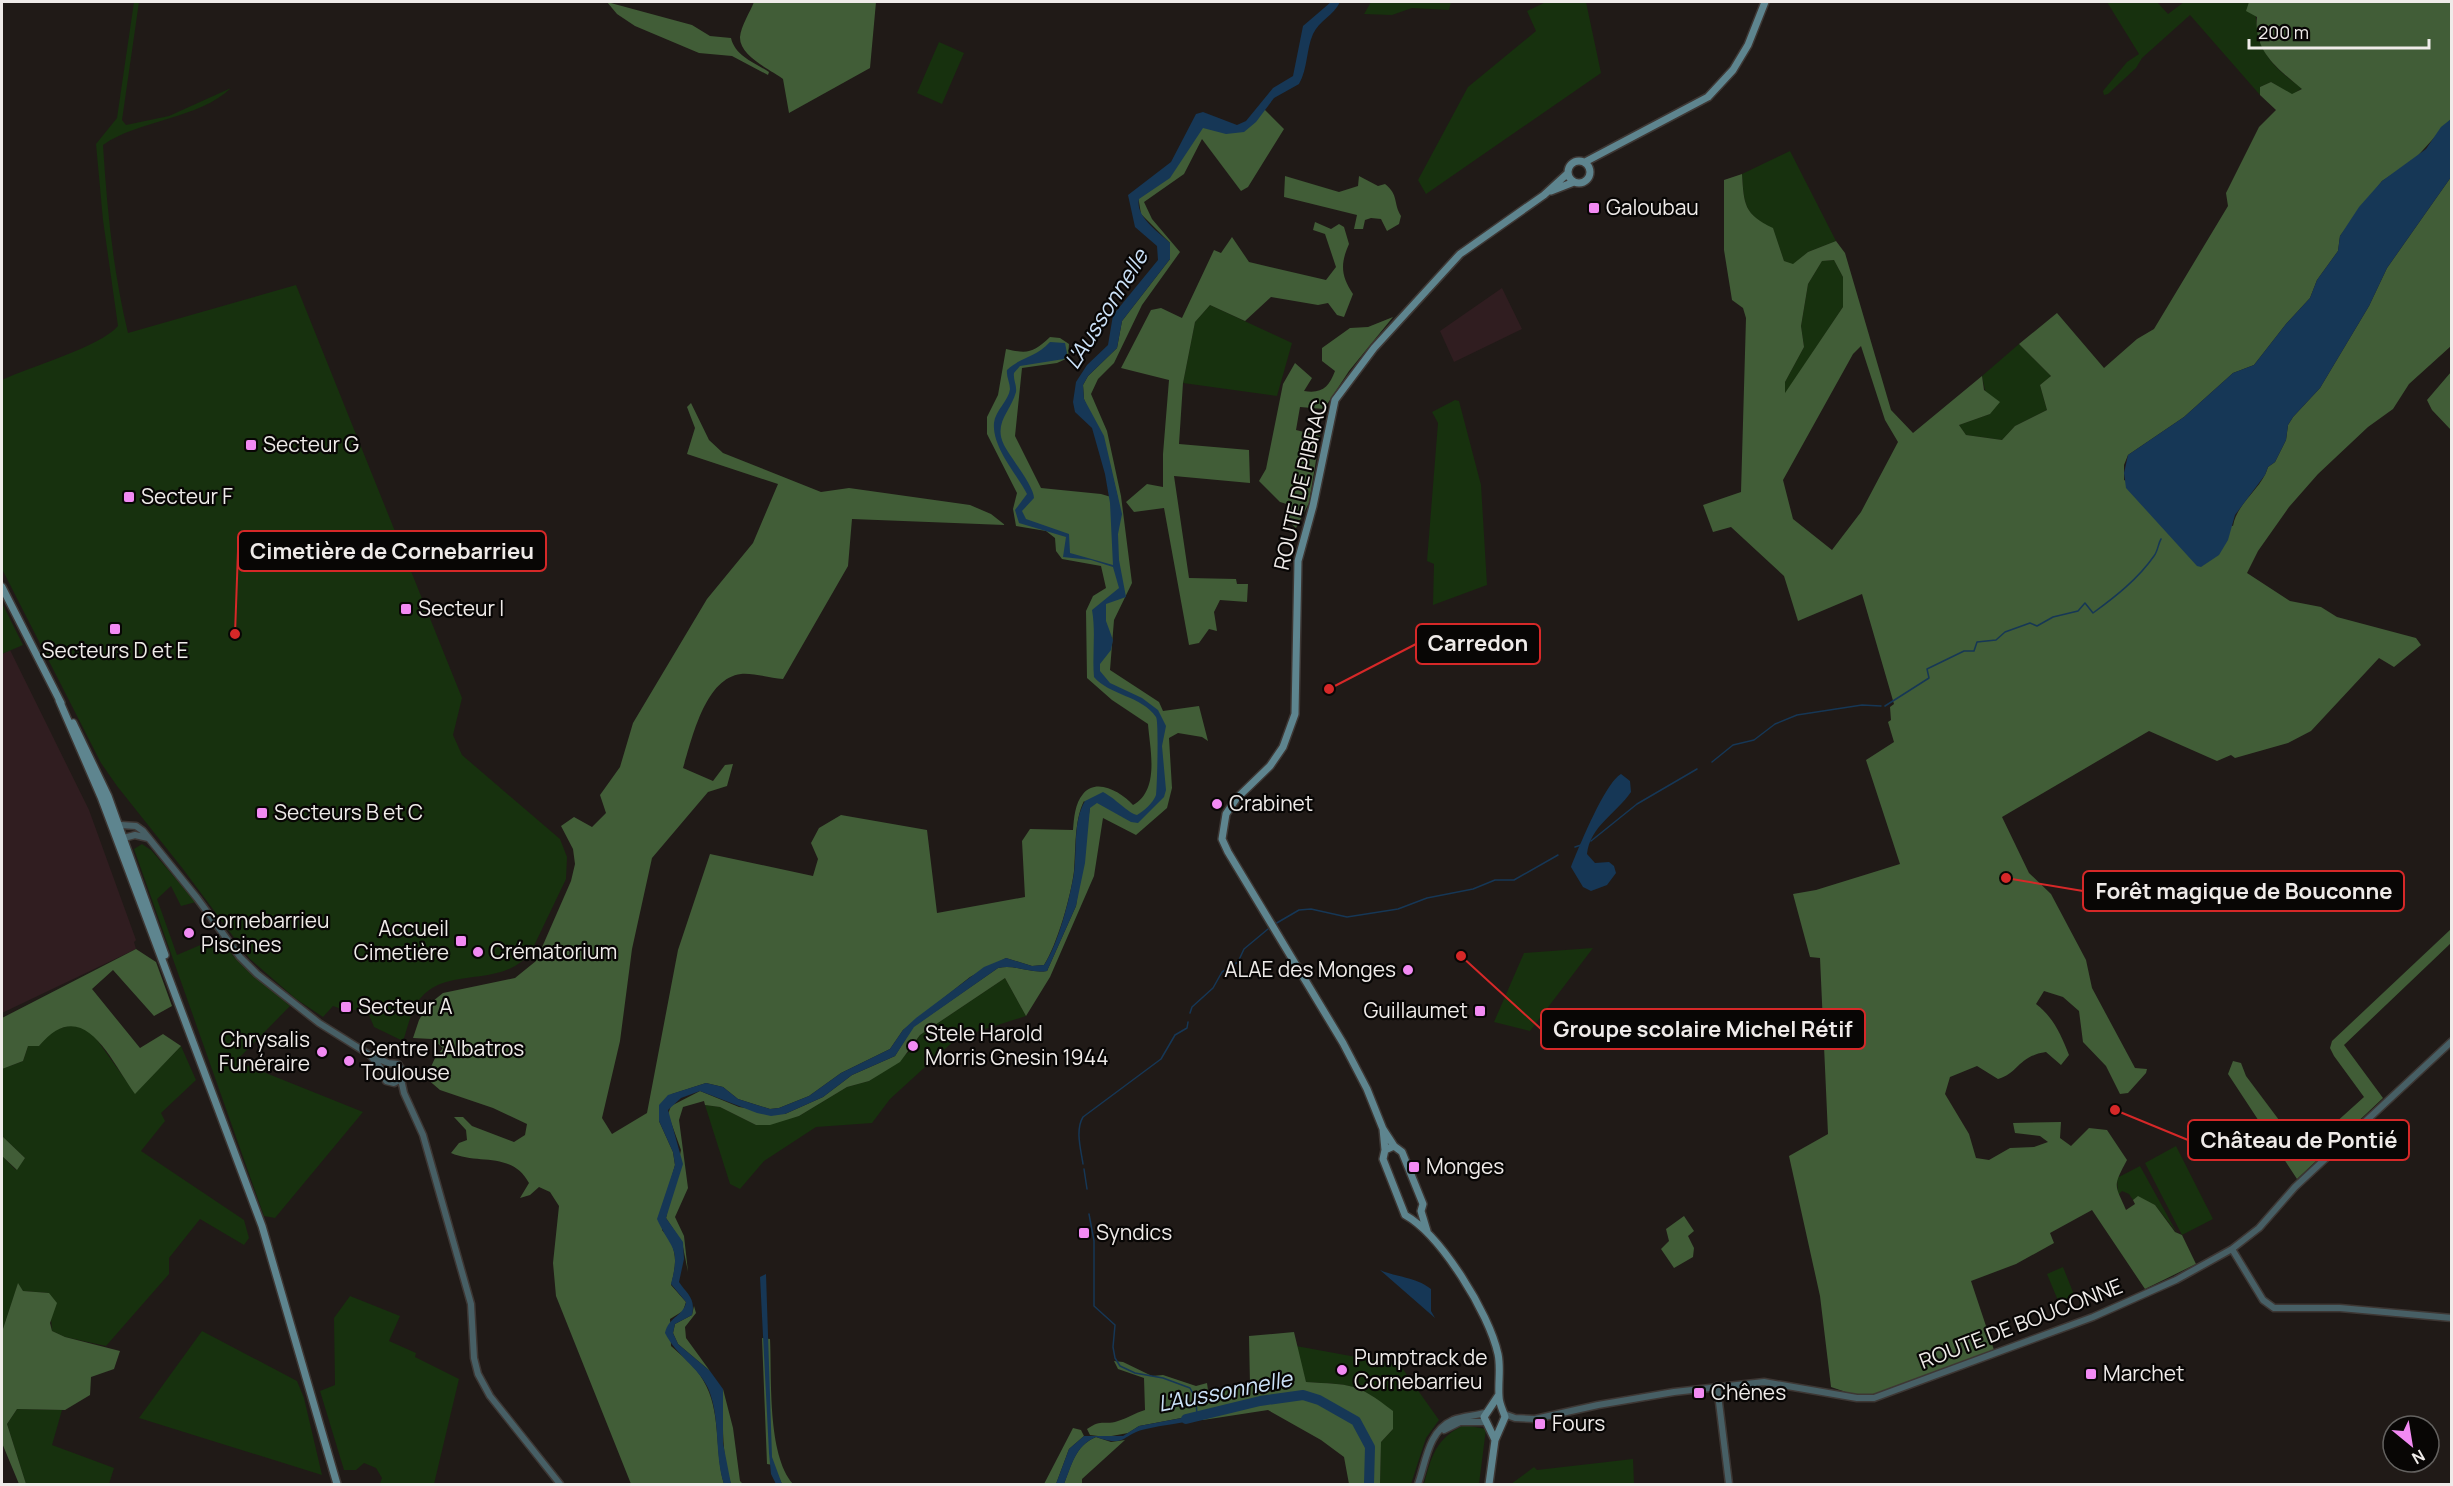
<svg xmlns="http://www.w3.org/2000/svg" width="2453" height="1486" viewBox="0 0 2453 1486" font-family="Manrope,sans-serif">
<rect width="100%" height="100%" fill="#201a17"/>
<!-- industrial -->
<path fill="#301d20" d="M1502 288 1522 329 1454 362 1440 331Z
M10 650 89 810 136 940 134 942 136 949 2 1013V654Z"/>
<!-- green -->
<path fill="#17310e" d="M134 2H139L122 120 126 125 169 116 231 88C199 119 138 120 103 145 107 209 113 271 128 333L296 285 462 698 453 735 462 755 560 839 567 857 566 879 531 952C500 992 441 962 416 1005 410 1015 407 1030 403 1041L374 1027 367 1010H344L333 1006 323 1017 296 999 250 959 183 869 117 786 101 763 2 569V380C29 367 100 347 118 326L103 220 96 144 117 118Z
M1371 2H1451L1449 10 1412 8 1392 15 1364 14Z
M1546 2H1586L1601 73 1426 194 1418 180 1468 87 1536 31 1527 11Z
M2107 2H2157L2168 14 2184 2H2250C2251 6 2256 13 2256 19 2259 54 2274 68 2302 88L2292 95 2271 82 2260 87V95L2190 15 2142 58 2136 68 2108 94 2104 95 2103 91 2127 62 2139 54Z
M939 42 964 53 942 104 917 93Z
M1790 151 1836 241 1808 252 1793 265 1784 261 1773 229C1744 214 1744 205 1742 174Z
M1834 260 1843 277V307L1785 394V382L1804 347 1801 326 1808 284 1822 261Z
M1210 305 1292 343 1277 396 1183 383 1195 322Z
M2019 344 2051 376 2040 385 2047 410 2015 426 2002 440 1966 435 1959 425 1990 414 1982 376Z
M1455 400 1459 401 1481 485 1487 585 1433 605 1434 564 1427 561 1438 423 1432 412Z
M2 603 23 645 2 654Z
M142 844 151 850 196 902 181 906 171 886 157 899 177 955 219 937 234 957 290 1006 236 1061 363 1112 275 1218 264 1216 134 849Z
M1593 948 1530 1031 1494 1022 1524 953Z
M1005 978 1026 1016 957 1038 890 1099 872 1123 816 1127 764 1161 740 1189 730 1184 705 1105 720 1107 756 1125 799 1116 847 1087 869 1081 909 1052 920 1035Z
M71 1025 90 1030 135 1093 181 1046 196 1080 161 1113 165 1121 141 1151 244 1220 249 1238 244 1245 200 1219 169 1258V1274L106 1346 65 1337 52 1331 49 1293 23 1291 18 1284 2 1332V1156L16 1170 25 1158 2 1136V1069L23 1061 28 1046H39L51 1031Z
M2176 1146 2213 1219 2182 1235 2145 1163Z
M2140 1166 2177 1233 2155 1205 2138 1197 2133 1200 2129 1194 2122 1191 2118 1195 2117 1178Z
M2063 1267 2075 1297 2059 1303 2047 1274Z
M350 1296 400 1316 389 1341 416 1353 415 1357 459 1379 434 1484H380L382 1478 376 1468 364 1463 356 1470H344L320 1391 335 1385 334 1318Z
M202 1331 297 1381 304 1398 322 1475 139 1418Z
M1296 1346 1400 1365 1439 1420 1426 1438 1411 1484H1380L1381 1442 1393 1429 1392 1411C1356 1382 1351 1385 1306 1382Z
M17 1409 62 1410 52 1445 114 1468 109 1484H26L7 1424Z
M1464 1425 1486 1429 1479 1484H1424C1431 1457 1436 1438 1464 1425Z
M1633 1459 1634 1484H1511L1534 1467 1537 1470Z"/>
<!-- forest -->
<path fill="#415d37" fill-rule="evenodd" d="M607 2 692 25 710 36 731 38C735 56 755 63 769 72L768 75 732 56 699 53 635 26 617 14Z
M754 2H876L870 68 789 113 783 79C771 70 739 56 740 37 741 26 750 12 754 2Z
M2249 2H2451V119L2413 161 2382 181 2340 236 2338 251 2317 280 2310 298 2286 324 2254 365 2233 373 2184 417 2128 455 2124 465V480L2233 526C2237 502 2262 489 2268 467L2275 462 2286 440 2288 425 2293 417 2320 388 2369 306 2387 268 2451 177V346L2409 384 2393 409 2368 427 2318 474 2289 507 2258 551 2247 573 2290 601 2321 607 2337 617 2416 638 2421 645 2394 667 2379 658 2311 731 2288 743 2235 758 2231 755 2217 761 2149 731 2002 817 2029 873 2051 894 2086 960 2092 988 2135 1068 2147 1069 2146 1073 2128 1093 2120 1094 2106 1066 2083 1042 2079 1011 2063 997 2044 991 2036 1004C2054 1018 2061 1035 2069 1055L2061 1065 2046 1052C2018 1056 2019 1073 1998 1079L1977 1066 1950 1077 1945 1094 1969 1134 1976 1158 1989 1160 2010 1148 2034 1147 2048 1142 2040 1136 2015 1133 2013 1123 2061 1122 2060 1138 2071 1146 2089 1128 2107 1130 2127 1160C2112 1188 2115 1184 2126 1210L2135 1204 2133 1200 2138 1196 2155 1205 2175 1232 2182 1235 2196 1264 2145 1289 2092 1210 2050 1233 2054 1243 2016 1264 1971 1281 1994 1350C1965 1361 1889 1396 1862 1395 1851 1395 1841 1390 1831 1387L1820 1296 1789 1156 1828 1134 1820 958 1810 957 1793 894 1816 890 1900 864 1866 760 1894 742 1888 722 1891 720 1890 707 1894 704 1862 594 1798 621 1784 576 1731 527 1713 532 1703 505 1741 492 1746 318 1743 308 1732 300 1724 250V180L1742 174C1744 205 1744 214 1773 228L1784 261 1793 264 1808 252 1836 241 1845 253 1891 410 1913 433 1982 376 1984 390 2000 402 1990 414 1959 425 1966 435 2002 440 2015 426 2047 410 2040 385 2051 376 2019 344 2057 313 2104 368 2137 339 2154 329 2228 206 2226 193 2259 127 2276 110 2260 95V87L2271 82 2292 94 2302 89C2278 69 2253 51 2257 17L2246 11ZM1834 260 1843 277V307L1785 393V382L1804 347 1801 326 1808 284 1822 261ZM1861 346 1885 420 1898 442 1861 512 1832 550 1793 519 1783 480 1853 354Z
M1264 109 1284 129 1248 187 1241 191 1202 139 1184 174 1144 202 1152 219 1180 252 1142 305 1114 363 1098 379 1091 394 1107 431 1121 496 1132 583 1114 620 1110 670 1159 702 1163 711 1199 706 1208 741 1202 737 1178 733 1169 738 1172 788 1167 808 1136 835 1103 818 1094 876 1050 977 1026 1016 1005 978 920 1035 900 1062 869 1081 847 1087 799 1116 770 1125H756L720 1107 705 1105 704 1101 683 1107 679 1120 688 1188 675 1217 684 1236 688 1272 682 1242 666 1218 681 1150 668 1114 671 1106 700 1091 739 1107 785 1114 823 1097 852 1075 895 1056 913 1027 998 968C1016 964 1029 974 1047 971L1076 906 1090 807 1084 801C1074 821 1076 849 1074 871 1071 896 1057 945 1044 965L1032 966 1006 958 970 977 903 1030 890 1049 841 1073 809 1096 779 1108 770 1109 738 1099 723 1087 706 1083 672 1094 659 1121 673 1152 675 1165 666 1197 662 1230C678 1248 677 1262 671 1285L686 1302 683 1311 670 1319 671 1346C682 1356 696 1367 703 1380 722 1411 714 1451 724 1484H631L556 1296 553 1263 559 1206 550 1192 539 1187 530 1195 520 1198 529 1183C512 1151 478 1165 451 1153L459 1143 467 1140 466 1130 454 1117H463L472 1126 514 1142 525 1135 527 1124 493 1108 440 1090 426 1078 435 1058 443 1048 432 1039 413 1038 419 1020 428 1005 443 993 515 978 536 961 571 881 575 864 573 849 561 826 574 817 592 827 606 813 600 795 620 767 633 723 707 599 753 543 778 484 687 454 695 428 687 407 691 403 709 440 723 453 821 492 849 488 970 505 991 514 1005 525 852 519 848 566 783 679C770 678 754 673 741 674 705 678 692 739 683 768L713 781 725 765 733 764 727 786 708 792 652 858 632 949 620 1041 602 1118 612 1134 647 1113 678 950 710 854 813 876 818 859 811 843 819 828 841 815 927 830 937 913 1025 897 1022 841 1030 829 1073 830C1074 818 1075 803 1083 794 1097 777 1122 793 1133 805 1160 790 1150 750 1148 724L1112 700 1087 678 1086 611 1093 596 1106 588 1101 566 1062 559 1056 551 1055 538 1046 531 1016 526 1013 509 1017 493 987 434V417L998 395 1006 349C1028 354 1033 353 1050 337L1060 338 1069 344 1068 358 1057 363 1022 368 1015 436 1041 488 1101 494 1118 499 1110 465 1084 399 1083 385 1088 376 1117 348 1122 321 1170 259V243L1141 214 1138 196 1170 172 1199 127 1208 122 1236 129Z
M1285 176 1339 192 1358 186 1359 176 1378 186 1385 184C1399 195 1393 203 1401 216L1399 224 1387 231 1381 219 1371 218 1365 220 1363 229H1354L1357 215 1284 197Z
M1315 222 1331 229 1339 224 1344 227 1349 244C1340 264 1341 276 1353 294L1344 317 1337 315 1328 303 1318 305 1271 297 1245 321 1210 305 1195 322 1183 383 1179 444 1249 450 1250 483 1174 476 1189 578 1236 579 1237 584H1248L1247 602 1220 600 1214 612 1217 631 1209 629 1199 643 1189 645 1164 508 1134 512 1126 502 1147 484 1163 487V454L1169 380 1121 368 1151 310 1161 308 1182 318 1214 250 1221 253 1232 237 1249 262 1326 280 1336 267 1325 234 1313 230Z
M1393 317 1349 371 1324 409 1300 407 1296 430 1320 436 1309 503 1296 528 1287 520 1290 505 1280 502 1259 481 1266 469 1283 384 1295 363 1312 378 1304 391C1322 394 1329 387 1335 371L1322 361V348L1350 328 1368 327Z
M2451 372V430L2432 410 2427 400Z
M2451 929V943L2344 1045 2383 1098 2297 1179 2228 1074 2233 1061 2241 1063 2246 1076 2303 1152 2364 1097 2334 1056 2330 1048 2332 1041Z
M136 949 156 962 172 1006 154 1016 113 970 92 989 140 1048 163 1034 181 1046 135 1094C110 1059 83 993 39 1046H28L23 1061 2 1069V1018Z
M2 1136 25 1158 17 1170 2 1156Z
M1684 1216 1694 1231 1688 1236 1694 1248 1693 1257 1674 1268 1661 1249 1669 1241 1666 1229Z
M18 1283 23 1291 49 1293 57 1303 50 1323 52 1331 65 1337 120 1351 114 1369 91 1377 90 1395 65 1410 17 1409 7 1424 26 1484H19L2 1443V1332Z
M694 1306 696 1313 685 1327 686 1338 710 1371 678 1344 673 1333 675 1324 692 1315Z
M1294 1332 1306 1382C1351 1385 1356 1382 1393 1411V1429L1381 1442 1380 1484H1349L1344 1457 1321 1440 1268 1410 1203 1420H1198L1197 1415 1139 1426 1128 1433 1106 1437 1090 1435 1087 1429C1103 1418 1104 1426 1118 1421 1128 1418 1135 1413 1145 1410L1144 1378 1118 1369 1114 1361 1123 1362 1152 1376 1163 1375 1196 1386 1207 1383 1208 1390 1250 1385 1249 1336Z
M762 1338 770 1339C772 1378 767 1454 793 1484H782L773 1465 767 1464Z
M723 1389 733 1428 740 1481 743 1484H731C721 1453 723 1421 723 1389Z
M1073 1428 1081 1430 1084 1436 1069 1449 1056 1484H1044Z
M1096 1437 1111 1442 1125 1440 1082 1479V1484H1064C1072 1464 1075 1446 1096 1437Z"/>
<!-- water -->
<path fill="#163756" d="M1331 2H1340C1334 15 1319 21 1313 34 1306 50 1308 68 1299 84L1274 98 1256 122 1244 132 1226 134 1203 128 1170 178 1139 199C1135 217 1159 232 1170 243V259L1122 321 1117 348 1088 376 1083 385 1084 399 1104 436 1122 514 1118 534 1119 560 1126 597 1106 604V621L1113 640 1111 650 1100 664V671L1110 683 1142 698 1158 710 1166 726 1162 746 1166 790 1164 797 1138 823 1131 822 1097 803 1090 808 1085 863 1076 906 1047 971C1029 974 1016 964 998 968L914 1027 895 1056 852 1075 823 1097 785 1114 771 1116 757 1113 700 1091 681 1098 668 1110 683 1164 666 1218 683 1242 684 1259 679 1282C687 1294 696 1298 692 1315L675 1324 673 1333 678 1344 710 1371 723 1389V1443L731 1484H724C714 1454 721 1418 708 1388 698 1367 676 1355 665 1333 669 1316 684 1316 686 1302L671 1284C681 1246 671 1250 657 1219L675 1165 673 1152 659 1121V1105L668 1095 706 1083 723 1087 738 1099 770 1109 779 1108 809 1096 841 1073 890 1049 903 1030 916 1018 984 967 1006 958 1032 966 1044 965C1058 945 1070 898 1074 873 1077 850 1073 821 1085 801L1103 792C1115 798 1128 813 1137 815 1144 811 1153 803 1156 795 1157 789 1159 720 1156 717 1142 696 1109 695 1094 677 1092 654 1096 633 1092 610L1119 588 1113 567 1091 560 1063 557 1066 537 1019 523 1015 510 1027 494C1017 474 992 448 994 423 995 411 1009 400 1010 389 1010 383 1006 376 1007 370 1022 356 1035 358 1050 342L1065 343 1067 353 1064 359 1020 366 1014 373C1013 380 1017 385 1016 392 1011 411 993 423 1004 445 1010 457 1034 486 1034 498L1022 511 1026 519 1069 534 1070 553 1113 565 1110 503 1105 474 1092 428 1075 412 1073 402 1076 382 1087 365 1108 345 1113 315 1158 260 1157 246 1135 227 1128 195 1171 162 1196 114 1203 112 1237 125 1246 121 1273 88 1293 76 1303 26Z
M2451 119V177L2387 268 2369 306 2320 388 2293 417 2288 425 2286 440 2275 462 2268 467 2265 475 2235 515 2228 540 2219 555 2201 567 2197 566 2126 488 2124 473 2128 455 2184 417 2233 373 2254 365 2286 324 2310 298 2317 280 2338 251 2340 236 2359 207 2382 181 2426 149 2441 127Z
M1621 774 1630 781 1631 792C1617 813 1590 826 1587 854L1595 863 1609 862 1614 866 1616 873 1607 885 1591 891 1583 887 1571 867C1579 847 1605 783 1621 774Z
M1380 1270C1398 1278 1414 1276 1431 1289V1311L1435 1318Z
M766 1274 772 1457 782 1484H776L771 1474 769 1453 760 1277Z
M1198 1415V1420C1181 1423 1163 1425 1146 1429 1121 1434 1128 1448 1096 1437 1075 1446 1072 1465 1064 1484H1056L1069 1449 1084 1436H1123L1139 1426Z"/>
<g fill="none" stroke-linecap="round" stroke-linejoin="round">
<!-- stream -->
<path stroke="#163756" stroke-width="1.5" d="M1885 706 1929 678 1927 669 1964 651H1974L1977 642 1996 640 2005 632 2030 623 2037 626 2053 617 2078 611 2085 603 2093 613C2115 597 2138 579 2154 556 2158 551 2158 544 2161 539
M1712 762 1733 745 1754 740 1775 724 1797 715 1862 705 1881 706
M1591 841 1637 804 1697 769
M1575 847 1581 845
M1275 924 1299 910 1311 909 1347 917 1398 909 1427 898 1473 889 1495 880H1514L1558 855
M1190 1013 1192 1007 1213 988 1222 972 1238 962 1244 949 1268 929
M1083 1164C1081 1150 1075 1130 1083 1117L1161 1059 1175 1035 1187 1028 1188 1022
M1084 1169 1087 1189
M1089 1214 1094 1241V1306L1115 1325 1113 1347 1115 1358 1120 1366 1135 1373 1163 1378 1190 1388 1196 1399 1197 1416"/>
<!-- river -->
<path stroke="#163756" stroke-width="10" d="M1186 1419 1260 1401 1303 1395 1319 1400 1356 1421 1370 1447 1369 1484"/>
<!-- tertiary casing -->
<g stroke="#3d3734" stroke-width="9">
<path id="tertiary" d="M116 830 121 825 136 826 143 831 197 898 240 957 257 974 319 1023 370 1055 383 1071 386 1081 394 1083 401 1079 403 1072 398 1064 388 1063 370 1055
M120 836 124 838 135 835 148 838
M401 1079 404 1093 423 1135 471 1304 474 1358 478 1374 490 1396 560 1484
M2232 1249 2263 1300 2274 1308H2340L2452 1318
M1717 1386 1729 1484
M1504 1414 1515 1418 1535 1419 1598 1405 1674 1392 1764 1382 1857 1398H1874L2093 1317 2176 1280 2232 1249 2259 1228 2295 1187 2452 1041
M1444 1430 1460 1422H1485
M1418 1484C1426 1462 1428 1431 1453 1420 1463 1416 1474 1416 1485 1413"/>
</g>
<!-- secondary casing -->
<g stroke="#3d3734" stroke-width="10">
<path id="secondary" d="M1568 172a11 11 0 1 1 22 0a11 11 0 1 1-22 0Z
M1585 162 1708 97 1733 70 1748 45 1765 2
M1551 191 1574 182
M2 587 61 703
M59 700 101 797 262 1226 337 1484
M73 723 108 796 165 955
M1383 1129 1385 1150
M1394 1146 1385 1150 1383 1159 1405 1215C1441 1235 1489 1313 1498 1354 1501 1368 1498 1381 1499 1396 1499 1404 1503 1410 1505 1417L1495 1440 1489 1484
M1427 1231 1421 1211 1423 1204 1402 1152 1394 1146 1383 1129 1367 1089 1343 1043 1228 852 1222 839 1226 814 1236 799 1270 766 1283 747 1295 714 1298 561 1313 506 1335 400 1374 348 1460 254 1544 195 1568 173
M1495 1440 1484 1417 1498 1396"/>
</g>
<!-- tertiary -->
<use href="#tertiary" stroke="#475f65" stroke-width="6"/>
<!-- secondary -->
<use href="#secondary" stroke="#5e858f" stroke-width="7"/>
</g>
<!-- markers -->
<g fill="#f28af3" stroke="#080605" stroke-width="2">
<rect x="1588" y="202" width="12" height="12" rx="3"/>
<rect x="245" y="439" width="12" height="12" rx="3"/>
<rect x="123" y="491" width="12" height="12" rx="3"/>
<rect x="400" y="603" width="12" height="12" rx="3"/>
<rect x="109" y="623" width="12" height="12" rx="3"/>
<circle cx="1217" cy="804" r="6"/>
<rect x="256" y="807" width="12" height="12" rx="3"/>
<circle cx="189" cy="933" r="6"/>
<rect x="455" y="935" width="12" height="12" rx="3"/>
<circle cx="478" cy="952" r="6"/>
<circle cx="1408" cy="970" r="6"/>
<rect x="340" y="1001" width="12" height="12" rx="3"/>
<rect x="1474" y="1005" width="12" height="12" rx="3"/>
<circle cx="913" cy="1046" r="6"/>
<circle cx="322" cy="1052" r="6"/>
<circle cx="349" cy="1061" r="6"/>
<rect x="1408" y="1161" width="12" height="12" rx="3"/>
<rect x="1078" y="1227" width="12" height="12" rx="3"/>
<circle cx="1342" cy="1370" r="6"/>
<rect x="2085" y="1368" width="12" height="12" rx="3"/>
<rect x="1693" y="1387" width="12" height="12" rx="3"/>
<rect x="1534" y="1418" width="12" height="12" rx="3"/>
</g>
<g text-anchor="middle" stroke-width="4.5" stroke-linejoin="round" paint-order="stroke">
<!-- poi labels -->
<g font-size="21" fill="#efebe9" stroke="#080605" text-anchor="start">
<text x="1606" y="215">Galoubau</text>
<text x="263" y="452">Secteur G</text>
<text x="141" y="504">Secteur F</text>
<text x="418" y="616">Secteur I</text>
<text x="115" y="658" text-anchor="middle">Secteurs D et E</text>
<text x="1229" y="811">Crabinet</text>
<text x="274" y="820">Secteurs B et C</text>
<text x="201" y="928">Cornebarrieu<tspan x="201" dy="24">Piscines</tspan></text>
<text x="449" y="936" text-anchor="end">Accueil<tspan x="449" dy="24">Cimetière</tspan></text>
<text x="490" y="959">Crématorium</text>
<text x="1396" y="977" text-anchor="end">ALAE des Monges</text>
<text x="358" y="1014">Secteur A</text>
<text x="1468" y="1018" text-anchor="end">Guillaumet</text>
<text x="925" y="1041">Stele Harold<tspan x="925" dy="24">Morris Gnesin 1944</tspan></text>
<text x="310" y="1047" text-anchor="end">Chrysalis<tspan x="310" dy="24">Funéraire</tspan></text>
<text x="361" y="1056">Centre L'Albatros<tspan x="361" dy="24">Toulouse</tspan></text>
<text x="1426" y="1174">Monges</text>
<text x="1096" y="1240">Syndics</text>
<text x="1354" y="1365">Pumptrack de<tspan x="1354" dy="24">Cornebarrieu</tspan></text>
<text x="2103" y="1381">Marchet</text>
<text x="1711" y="1400">Chênes</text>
<text x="1552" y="1431">Fours</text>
</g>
<!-- street labels -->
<g font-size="21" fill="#efebe9" stroke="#080605">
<text transform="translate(1301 485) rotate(-77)" y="7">ROUTE DE PIBRAC</text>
<text transform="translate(2021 1324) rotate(-21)" y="7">ROUTE DE BOUCONNE</text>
</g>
<!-- water labels -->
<g font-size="22" font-style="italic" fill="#cce2f9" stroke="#080605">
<text transform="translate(1106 309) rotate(-58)" y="8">L'Aussonnelle</text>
<text transform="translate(1225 1391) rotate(-11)" y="8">L'Aussonnelle</text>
</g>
</g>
<!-- callouts -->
<path fill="none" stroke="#d62828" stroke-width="2" d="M235 634L238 551M1329 689L1416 644M2006 878L2083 891M1461 956L1541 1029M2115 1110L2188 1140"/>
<g fill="#d62828" stroke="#080605" stroke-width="2">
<circle cx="235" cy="634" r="6"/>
<circle cx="1329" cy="689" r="6"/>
<circle cx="2006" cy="878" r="6"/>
<circle cx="1461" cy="956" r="6"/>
<circle cx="2115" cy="1110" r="6"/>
</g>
<g fill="#080605" stroke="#d62828" stroke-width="2">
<rect x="238" y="531" width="308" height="40" rx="6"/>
<rect x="1416" y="624" width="124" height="40" rx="6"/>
<rect x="2083" y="871" width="321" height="40" rx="6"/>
<rect x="1541" y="1009" width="324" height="40" rx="6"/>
<rect x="2188" y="1120" width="221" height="40" rx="6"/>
</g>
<g font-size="22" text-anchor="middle" font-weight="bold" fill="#efebe9">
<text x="392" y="559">Cimetière de Cornebarrieu</text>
<text x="1478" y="651">Carredon</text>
<text x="2244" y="899">Forêt magique de Bouconne</text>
<text x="1703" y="1037">Groupe scolaire Michel Rétif</text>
<text x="2299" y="1148">Château de Pontié</text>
</g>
<!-- border -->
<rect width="2453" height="1486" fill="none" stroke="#efebe9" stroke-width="6"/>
<!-- north arrow -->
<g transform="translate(2411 1444) rotate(150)"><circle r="28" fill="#080605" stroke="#646260" stroke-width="1.5"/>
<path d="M0-4.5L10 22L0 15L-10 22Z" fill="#f28af3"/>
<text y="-9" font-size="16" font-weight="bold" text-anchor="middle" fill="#efebe9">N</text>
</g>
<!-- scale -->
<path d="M2249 39v9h180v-9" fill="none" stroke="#efebe9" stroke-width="3"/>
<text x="2258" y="39" font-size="18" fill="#efebe9" stroke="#080605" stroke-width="4.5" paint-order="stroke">200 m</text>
</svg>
